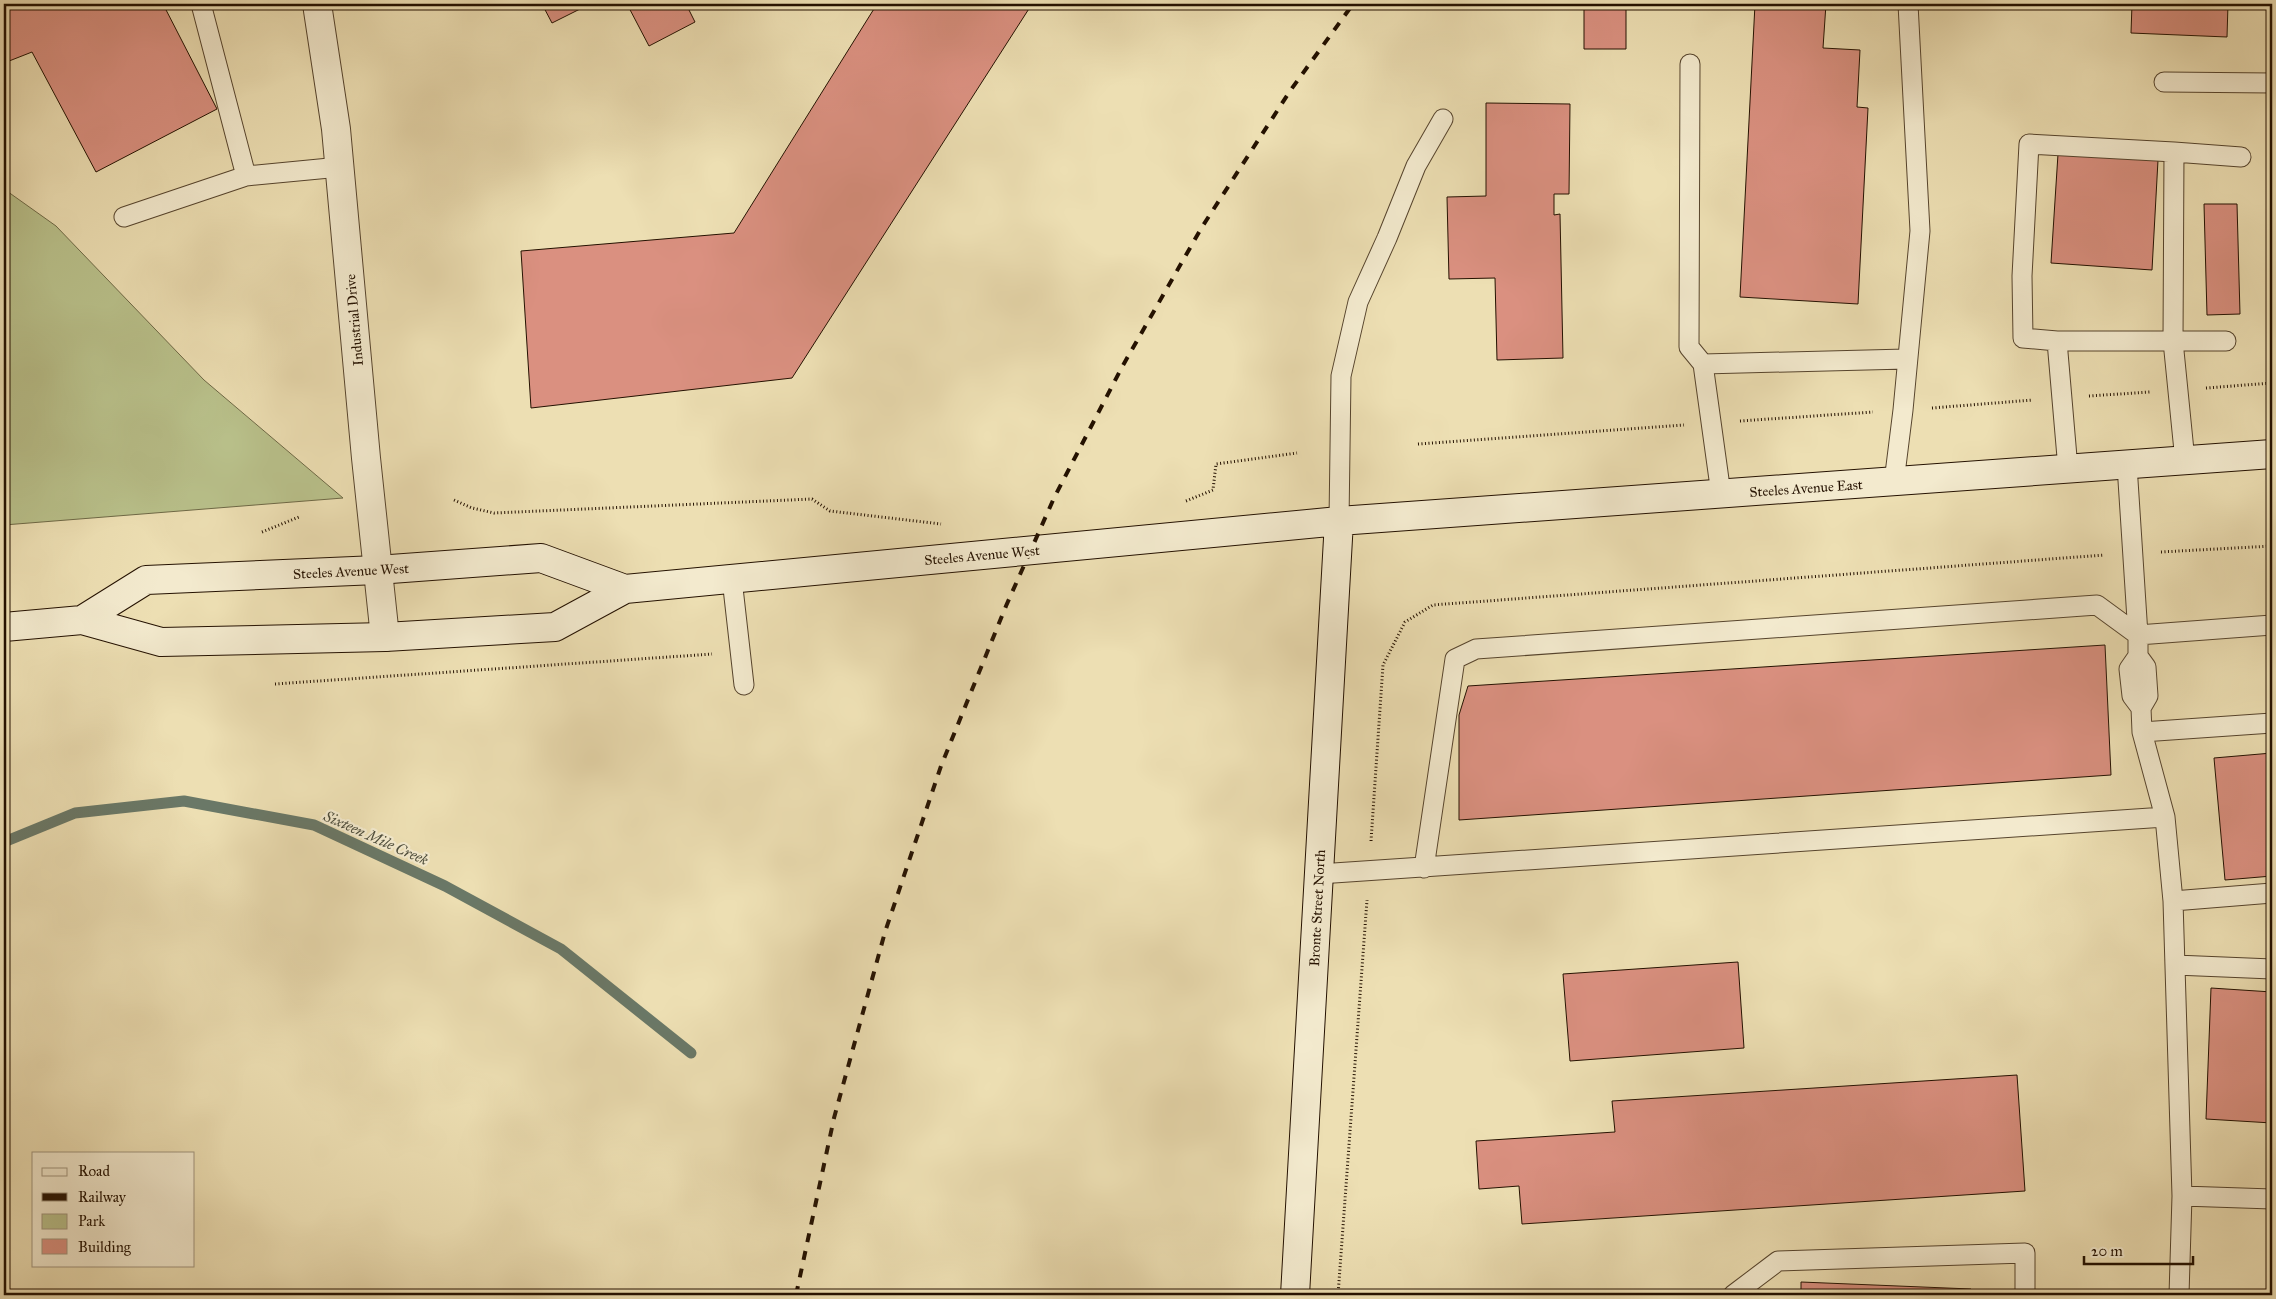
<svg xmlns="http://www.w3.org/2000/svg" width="2276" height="1299" viewBox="0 0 2276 1299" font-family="'IM FELL Great Primer',serif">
<rect width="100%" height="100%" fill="#eddfb3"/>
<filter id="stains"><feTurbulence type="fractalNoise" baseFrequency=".004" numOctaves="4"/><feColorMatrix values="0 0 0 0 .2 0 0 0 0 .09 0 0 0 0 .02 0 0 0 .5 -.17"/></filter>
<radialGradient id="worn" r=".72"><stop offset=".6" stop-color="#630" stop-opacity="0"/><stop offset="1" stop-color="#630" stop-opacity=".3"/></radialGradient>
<!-- green -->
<path fill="#b9c18b" stroke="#6e6946" d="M4 189 56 226 204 380 343 498 4 525Z"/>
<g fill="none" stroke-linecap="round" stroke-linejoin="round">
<!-- stream -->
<path stroke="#6a7867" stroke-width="11" d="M4 842 75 813 184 801 314 825 445 886 561 949 691 1053"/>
</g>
<!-- building -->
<path fill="#da9080" stroke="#241100" d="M4 4H163L217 109 96 172 32 52 4 63Z
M542 4H590L552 23Z
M627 4H686L695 22 649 46Z
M877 4H1032L792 378 531 408 521 251 734 233Z
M1584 4H1626V49H1584Z
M1755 4H1826L1823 48 1860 50 1857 107 1868 108 1858 304 1740 297Z
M2132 4H2228L2227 37 2131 33Z
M1486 103 1570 104 1569 194H1554V215L1560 214 1563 358 1497 360 1495 278 1449 279 1447 197 1486 196Z
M2058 154 2158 160 2152 270 2051 263Z
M2204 204H2237L2240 314 2207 315Z
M2105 645 2111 775 1459 820V715L1468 686Z
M2272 753V876L2225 880 2214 758Z
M1738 962 1744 1048 1570 1061 1563 974Z
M2211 988 2272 992V1123L2206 1119Z
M2017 1075 2025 1191 1522 1224 1519 1186 1479 1189 1476 1141 1615 1132 1612 1101Z
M1801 1282 1971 1289V1295H1801Z"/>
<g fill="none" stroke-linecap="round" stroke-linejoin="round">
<!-- lane casing -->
<g stroke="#56442d" stroke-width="21">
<path id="lane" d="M201 4 246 176 340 167
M1690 64 1689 347 1703 364 1906 359
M2164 82 2272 83
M2174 152 2241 157
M124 217 246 176
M2057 341 2023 338 2022 276 2029 144 2174 152 2173 341H2226
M1703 364 1721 494
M2127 465 2138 635V656L2129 669 2132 696 2141 708
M2068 469 2057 341H2173L2185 461
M1894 482 1903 410 1920 231 1908 4
M1339 521 1341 376 1358 302 1387 238 1416 166 1443 119
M732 579 744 685
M2138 656 2146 667 2148 696 2141 708 2142 732 2165 817 2173 901 2182 1196 2179 1295
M2142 732 2272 723
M1424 868 1455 659 1476 649 2097 605 2138 635 2272 625
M1319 874 2165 817
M2173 901 2272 893
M2175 965 2272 969
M2182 1196 2272 1199
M1733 1295 1778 1261 2025 1253V1295"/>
</g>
<!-- street casing -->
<g stroke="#56442d" stroke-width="30">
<path id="street" d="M317 4 336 129 366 458 385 637"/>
</g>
<!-- secondary casing -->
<g stroke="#241100" stroke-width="30">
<path id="secondary" d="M82 620 146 580 377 570 541 558 625 589
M4 627 82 620 161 642 385 637 555 627 625 589 1339 521 2272 454
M1295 1295 1339 521"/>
</g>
<!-- path -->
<path stroke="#241100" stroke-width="3" stroke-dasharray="1 2.5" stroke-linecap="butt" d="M2206 388 2272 383
M2089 396 2150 392
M1932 408 2033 400
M1740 421 1873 412
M1418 444 1684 425
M454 500 472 508 494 513 812 499 830 511 941 524
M1186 501 1213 490 1216 464 1297 453
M262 532 299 517
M2161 552 2272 546
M275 684 712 654
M1371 841 1383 665 1405 622 1433 605 2104 555
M1338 1295 1367 900"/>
<!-- lane -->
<use href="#lane" stroke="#f3eace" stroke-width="19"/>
<!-- street -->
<use href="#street" stroke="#f3eace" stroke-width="28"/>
<!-- secondary -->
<use href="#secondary" stroke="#f3eace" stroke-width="28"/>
<!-- rail -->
<path stroke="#241100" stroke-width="4" stroke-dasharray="9 9" stroke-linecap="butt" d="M796 1295 834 1118 885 932 941 766 1006 606 1054 498 1122 367 1202 227 1290 91 1353 4"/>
</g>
<g text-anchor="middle" stroke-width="4.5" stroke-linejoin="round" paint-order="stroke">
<!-- street labels -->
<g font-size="14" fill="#241100" stroke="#f3eace">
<text transform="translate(354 320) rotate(-95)" y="5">Industrial Drive</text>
<text transform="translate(1806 488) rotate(-4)" y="5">Steeles Avenue East</text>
<text transform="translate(982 555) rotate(-5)" y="5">Steeles Avenue West</text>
<text transform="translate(351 571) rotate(-3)" y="5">Steeles Avenue West</text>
<text transform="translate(1317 908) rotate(-87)" y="5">Bronte Street North</text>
</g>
<!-- water labels -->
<g font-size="15" font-style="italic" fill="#4d4d3c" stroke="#f3eace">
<text transform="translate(376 838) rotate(24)" y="5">Sixteen Mile Creek</text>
</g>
</g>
<!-- margin -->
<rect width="2276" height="1299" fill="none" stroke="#eddfb3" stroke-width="20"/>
<rect x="5" y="5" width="2266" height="1289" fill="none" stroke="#241100" stroke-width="2.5"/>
<rect x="10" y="10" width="2256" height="1279" fill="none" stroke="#241100"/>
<!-- legend -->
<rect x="32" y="1152" width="162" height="115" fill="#f3eace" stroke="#a0937c"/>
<rect x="42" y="1168" width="25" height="8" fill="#f3eace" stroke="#a0937c"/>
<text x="78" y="1176" font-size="15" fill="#241100">Road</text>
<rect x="42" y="1193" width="25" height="8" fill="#241100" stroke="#a0937c"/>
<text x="78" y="1202" font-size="15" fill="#241100">Railway</text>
<rect x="42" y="1214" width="25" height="15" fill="#b9c18b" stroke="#a0937c"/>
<text x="78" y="1226" font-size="15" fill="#241100">Park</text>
<rect x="42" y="1239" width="25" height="15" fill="#da9080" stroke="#a0937c"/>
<text x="78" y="1252" font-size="15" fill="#241100">Building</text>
<!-- scale -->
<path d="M2084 1256v8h109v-8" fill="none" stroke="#241100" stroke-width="2.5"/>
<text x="2091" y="1256" font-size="15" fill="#241100" stroke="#f3eace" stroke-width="4" paint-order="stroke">20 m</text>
<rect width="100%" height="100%" filter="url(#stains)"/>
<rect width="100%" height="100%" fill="url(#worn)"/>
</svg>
